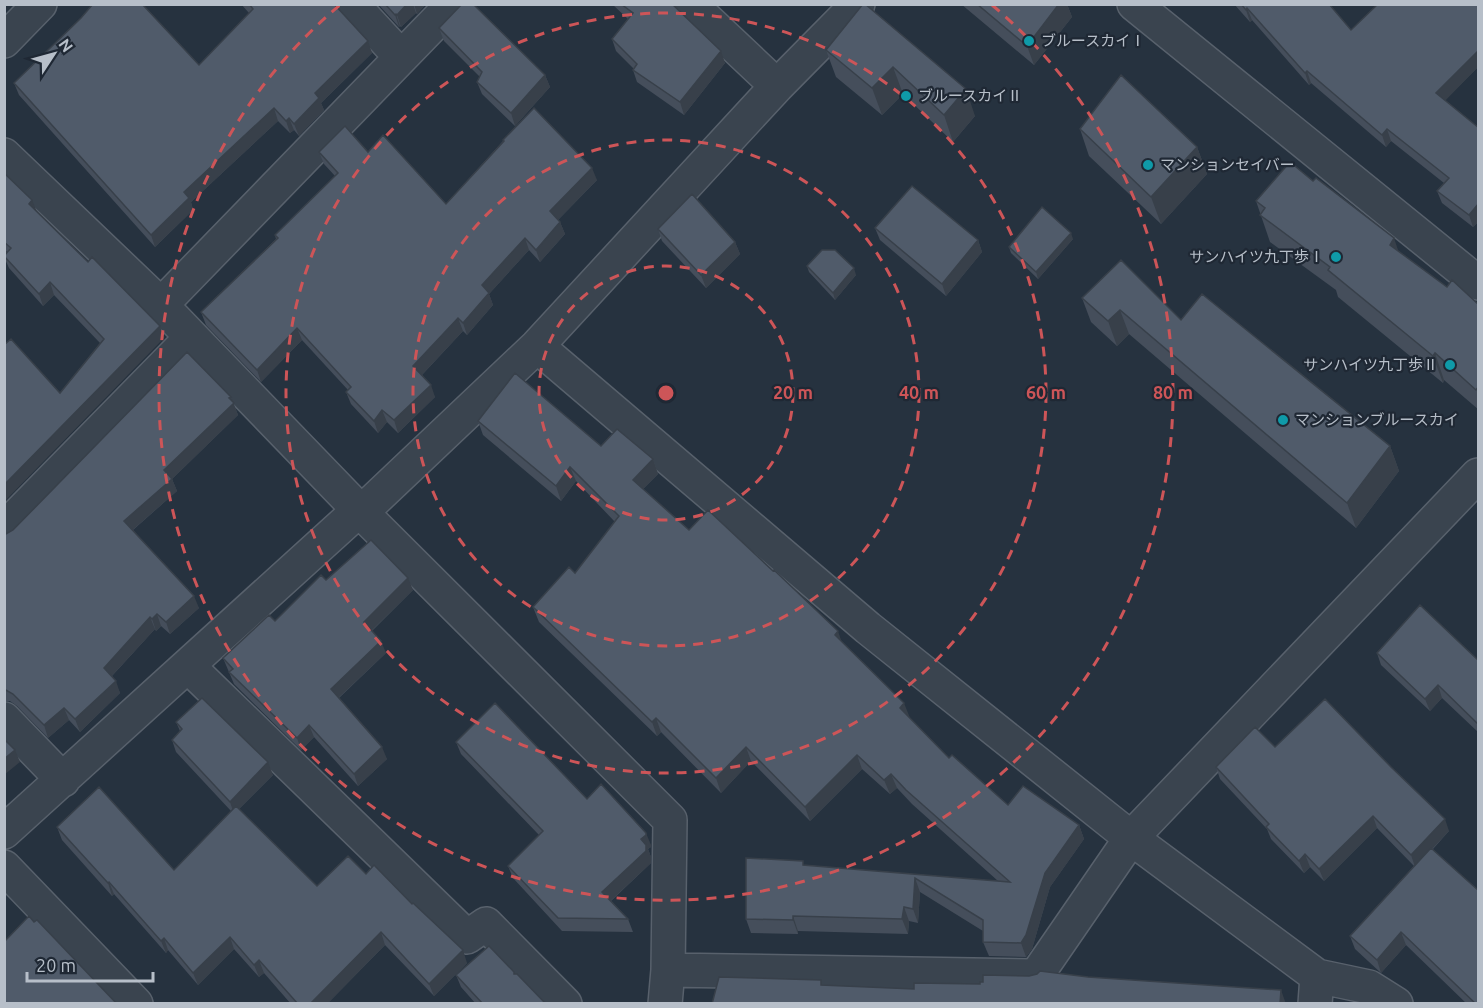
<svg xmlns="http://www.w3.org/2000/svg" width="1483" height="1008" viewBox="0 0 1483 1008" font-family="Ubuntu,'Noto Sans JP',sans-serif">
<rect width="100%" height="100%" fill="#26323f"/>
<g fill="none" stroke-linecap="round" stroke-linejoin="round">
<!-- minor casing -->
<g stroke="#58616c" stroke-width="36">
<path id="minor" d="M352 4 401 57
M690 4 777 86
M1134 4 1478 283
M4 41 40 4
M4 155 161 305 359 510 670 820 668 970 665 1004
M161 305 453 4
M537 346 868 628 1131 838 1317 976 1315 1004
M4 529 191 338
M188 666 467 937 486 924 565 1004
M4 719 63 780
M4 832 359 510 368 506 537 346 777 86 858 4
M4 867 136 1004
M668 970 1036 976 1131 838 1478 475
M1317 976 1369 987 1396 1004"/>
</g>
<!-- minor -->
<use href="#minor" stroke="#3a444f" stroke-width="33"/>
</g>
<!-- wall -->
<path fill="#454e5b" d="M241 4H334L372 53 321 103 324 110 299 136 294 130 290 133 278 121 191 202 193 210 155 247 19 95 14 83 199 65 249 13Z
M378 4H426L417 14 416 13 401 27 400 26 399 27Z
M612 4H672L725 63 684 115 637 82 633 70 634 69 616 51 612 39 628 19Z
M863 4 975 116 953 142 903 94 882 115 836 77 826 50Z
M961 4H1067L1072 17 1034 65Z
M1234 4H1329L1351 30 1479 4V66L1445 100 1479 128V221L1473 227 1442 203 1437 191 1444 183 1391 141 1386 147 1311 83 1309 85 1252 20 1250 22Z
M439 28 545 75 550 87 515 126 482 94 477 82 480 77 444 41Z
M1080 129 1197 147 1207 174 1161 224 1089 156Z
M503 140 597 180 558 220 560 222 565 234 540 262 529 250 489 294 493 305 467 335 463 331 422 375 435 397 398 433 387 422 378 433 351 404 346 392 348 390 302 340 261 382 206 325 201 312 276 239 275 235 335 176 324 164 319 152H368L446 204 503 141Z
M4 173 36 211 164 338 60 393 100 343 54 295 43 306 9 268 4 257 7 252 4 249Z
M1256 201 1398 251 1447 287 1479 305V410L1444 380 1443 383 1338 297 1336 290 1270 242Z
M875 228 978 240 982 252 946 296 880 240Z
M658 229 735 242 740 254 706 288 662 241Z
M1073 239 1038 279 1011 253 1009 247Z
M807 266 856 275 835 300 809 272Z
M1082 298 1181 320 1390 446 1399 471 1356 528 1129 334 1117 346 1091 322Z
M231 397 238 415 172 479 177 491 133 530 199 608 170 634 161 626 156 631 155 629 112 676 120 693 80 732 69 720 48 738 17 706 10 701H4V535Z
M478 421 601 446 653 459 658 474 643 489 689 530 842 642 910 718 949 758 1008 805 1079 825 1084 839 1050 887 1032 949 1026 957 989 956 983 942V931L920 892 918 923 909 921 908 934 798 931V934L751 933 746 919 805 865 998 881 912 804 897 788 890 794 862 769 810 821 751 761 721 793 661 732 657 736 539 622 533 607 575 573 615 522 576 481 561 501 483 435Z
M326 580 413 590 372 631 386 653 339 698 387 759 358 786 314 737 301 750 234 684 223 658 275 621Z
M1377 653 1479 661V733L1442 698 1430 711 1381 665Z
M176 722 273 775 239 809 317 886 366 874 467 963 434 996 385 945 327 1004H291L264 973 259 977 234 949 198 985 168 950 166 953 114 894 112 896 62 840 57 827 174 870 231 811 176 752 172 740 180 731Z
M456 742 587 799 651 845V847L648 849 651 857V863L611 901 628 919 633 932 562 931 513 878 508 866 539 835 461 754Z
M1275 747 1449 831 1433 849 1479 1004H1467L1406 945 1381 973 1355 949 1350 936 1414 866 1377 828 1324 881 1310 867 1304 873 1271 839 1267 829 1220 779 1216 767Z
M515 974 546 1004H476L461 987 456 975Z"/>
<!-- shaded-wall -->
<path fill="#38404a" d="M407 4H413L416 13 401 27 397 15Z
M414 4H426L417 14Z
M1059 4H1067L1072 17 1034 65 1027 46Z
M1247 8 1252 20 1250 22 1246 10Z
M396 14 400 26 399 27 395 15Z
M368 41 372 53 321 103 324 110 299 136 294 124 315 93Z
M1479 50V66L1441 105 1436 93Z
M721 51 725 63 684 115 680 102Z
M893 67 903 94 882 115 872 88Z
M1307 71 1311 83 1309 85 1305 73Z
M545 75 550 87 515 126 511 113Z
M966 89 975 116 953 142 944 115Z
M274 108 278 121 191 202 193 210 155 247 151 235 184 192Z
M289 118 294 130 290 133 286 121Z
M1387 129 1391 141 1386 147 1382 135Z
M1197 147 1207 174 1161 224 1151 197Z
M592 168 597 180 554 224 550 211Z
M32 200 37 212 29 204Z
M1479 203V221L1473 227 1469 215Z
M560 222 565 234 540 262 536 250Z
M1071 233 1073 239 1038 279 1036 272Z
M525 238 529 250 489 294 493 305 467 335 463 323 482 285Z
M1394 238 1403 265 1390 245Z
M978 240 982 252 946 296 942 284Z
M735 242 740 254 706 288 701 275Z
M854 268 856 275 835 300 833 293Z
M50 282 54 295 43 306 39 294Z
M1120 310 1129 334 1117 346 1108 321Z
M458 318 463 331 418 379 413 366Z
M160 326 164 338 4 502V485Z
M297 328 302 340 261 382 257 370Z
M1435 353 1444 380 1443 383 1433 356Z
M431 385 435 397 398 433 394 420Z
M231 397 238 415 169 482 164 470Z
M382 410 387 422 378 433 374 421Z
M1390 446 1399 471 1356 528 1347 503Z
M653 459 658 474 638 494 633 480Z
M570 467 576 481 561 501 556 486Z
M172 479 177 491 129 533 124 521Z
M408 578 413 590 368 634 364 622Z
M194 596 199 608 170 634 166 622Z
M157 614 161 626 156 631 152 619Z
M150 617 155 629 108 680 104 668Z
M838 631 843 646 835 635Z
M381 641 386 653 335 701 331 689Z
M116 681 120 693 80 732 75 719Z
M1438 685 1442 698 1430 711 1425 699Z
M904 703 910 718 900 708Z
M64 708 69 720 48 738 44 725Z
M656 718 661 732 657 736 652 722Z
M309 725 314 737 301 750 297 738Z
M382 747 387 759 358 786 354 774Z
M746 747 751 761 721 793 716 778Z
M15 750 20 762 4 775V759Z
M857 755 862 769 810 821 805 807Z
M268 762 273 775 234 814 230 802Z
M891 774 897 788 890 794 884 780Z
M1373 816 1377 828 1324 881 1319 869Z
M1445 819 1449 831 1415 867 1411 855Z
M1079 825 1084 839 1050 887 1032 949 1026 957 1021 943 1045 873Z
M646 833 651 845V847L648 849 651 857V863L607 904 602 892 641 839Z
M1305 854 1310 867 1304 873 1299 861Z
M915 878 920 892 918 923 913 909Z
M109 882 114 894 112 896 108 883Z
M904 907 909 921 908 934 902 919Z
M793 916 798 931V934L793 920Z
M381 932 385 945 327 1004H310Z
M1401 932 1406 945 1381 973 1377 960Z
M230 937 234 949 198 985 193 973Z
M164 938 168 950 166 953 161 941Z
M463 950 467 963 434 996 429 984Z
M259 960 264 973 259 977 254 965Z
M1281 990 1286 1004H1280Z"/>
<!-- building -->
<path fill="#505b6a" stroke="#38404a" stroke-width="1.5" d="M93 4H142L199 65 253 9 249 4H334L368 41 315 93 319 98 294 124 289 118 286 121 274 108 184 192 189 198 151 235 14 83 81 18Z
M385 4H407L397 15 396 14 395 15Z
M462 4H473L545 75 511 113 477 82 482 72 439 28Z
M621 4H672L721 51 680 102 633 70 637 64 612 39 633 13Z
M863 4H865L966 89 944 115 893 67 872 88 826 50Z
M977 4H1059L1027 46Z
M1241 4H1329L1351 30 1378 4H1479V50L1436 93 1479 128V203L1469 215 1437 191 1449 178 1387 129 1382 135 1307 71 1305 73 1247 8 1246 10Z
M1121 75 1197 147 1151 197 1080 129Z
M534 108 592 168 550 211 560 222 536 250 525 238 482 285 489 293 463 323 458 318 413 366 431 385 394 420 382 410 374 421 346 392 351 387 297 328 257 370 201 312 278 238 275 235 338 173 319 152 345 126 368 152 383 135 446 204 504 141 503 140Z
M1290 162 1313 181 1316 178 1394 238 1390 245 1447 287 1452 280 1479 305V386L1476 390 1435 353 1433 356 1328 270 1330 267 1260 215 1265 208 1256 201Z
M4 173 32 200 29 204 88 262 92 257 160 326 4 485V345L11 339 60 393 104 339 50 282 39 294 4 256 11 248 4 242Z
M912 186 978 240 942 284 875 228Z
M692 194 735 242 701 275 658 229Z
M1042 207 1071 233 1036 272 1009 247Z
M822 250H835L854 268 833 293 807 266Z
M1121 260 1181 320 1202 294 1390 446 1347 503 1120 310 1108 321 1082 298Z
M187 352 231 397 229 398 234 403 164 470 172 479 124 521 194 596 166 622 157 614 152 619 150 617 104 668 116 681 75 719 64 708 44 725 13 694 4 689V535L13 530Z
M515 373 601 446 617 429 653 459 633 480 689 530 708 510 773 571 774 570 838 631 835 635 904 703 900 708 949 758 952 755 1008 805 1023 786 1079 825 1045 873 1026 935 1021 943 983 942V920L915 878 913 909 904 907 902 919 793 916V920L746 919V858L803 861V865L1010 882 906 790 891 774 884 780 857 755 805 807 746 747 716 778 656 718 652 722 533 607 569 567 575 573 619 516 570 467 556 486 478 421Z
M371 540 408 578 364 622 381 641 331 689 382 747 354 774 309 725 297 738 229 672 233 669 223 658 269 615 275 621 321 575 326 580Z
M1420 605 1479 661V725L1438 685 1425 699 1377 653Z
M202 698 268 762 230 802 172 740 182 729 176 722Z
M1325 699 1391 767 1445 819 1411 855 1373 816 1319 869 1305 854 1299 861 1266 827 1269 824 1216 767 1255 727 1275 747Z
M495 703 587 799 601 784 646 833V835L641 839 646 845V851L602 892 628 919 558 918 508 866 543 831 456 742Z
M4 739 15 750 4 759Z
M99 787 174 870 236 806 317 886 348 856 366 874 374 865 412 904 413 903 463 950 429 984 381 932 310 1004H298L259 960 254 965 230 937 193 973 164 938 161 941 109 882 108 883 57 827Z
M1431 848 1479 891V1004H1476L1401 932 1377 960 1350 936Z
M29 916 34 922 37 920 117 1004H4V942Z
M489 946 514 972V974H517L546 1004H483L456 975Z
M1040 971 1088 977 1281 990 1280 1004H712L719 977 821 980V985L914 989V983L980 984V982H983V975L1029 976 1037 974Z"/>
<!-- distance rings -->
<g fill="none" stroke="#cd5558" stroke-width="3" stroke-dasharray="10 8">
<circle cx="666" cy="393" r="127"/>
<circle cx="666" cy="393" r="253"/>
<circle cx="666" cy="393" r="380"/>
<path d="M992 5A507 507 0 1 1 340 5"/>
</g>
<!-- markers -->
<g fill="#0f9aa8" stroke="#1f2834" stroke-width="2">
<circle cx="1029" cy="41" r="6"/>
<circle cx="906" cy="96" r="6"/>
<circle cx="1148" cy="165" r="6"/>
<circle cx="1336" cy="257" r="6"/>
<circle cx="1450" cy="365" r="6"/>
<circle cx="1283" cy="420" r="6"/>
</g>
<g text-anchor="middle" stroke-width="4.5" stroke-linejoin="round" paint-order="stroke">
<!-- poi labels -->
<g font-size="15" fill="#b7bfc9" stroke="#1f2834" text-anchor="start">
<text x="1041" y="46">ブルースカイⅠ</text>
<text x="918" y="101">ブルースカイⅡ</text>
<text x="1160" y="170">マンションセイバー</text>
<text x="1324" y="262" text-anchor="end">サンハイツ九丁歩Ⅰ</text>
<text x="1438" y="370" text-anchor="end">サンハイツ九丁歩Ⅱ</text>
<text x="1295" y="425">マンションブルースカイ</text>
</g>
</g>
<circle cx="666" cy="393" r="9" fill="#cd5558" stroke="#1f2834" stroke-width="3"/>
<g font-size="18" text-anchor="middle" font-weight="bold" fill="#cd5558" stroke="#1f2834" stroke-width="4.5" stroke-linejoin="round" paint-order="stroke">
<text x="793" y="399">20 m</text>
<text x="919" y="399">40 m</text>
<text x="1046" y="399">60 m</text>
<text x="1173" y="399">80 m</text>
</g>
<!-- border -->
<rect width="1483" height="1008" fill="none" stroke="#b7bfc9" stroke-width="12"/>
<!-- north arrow -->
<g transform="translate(54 54) rotate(54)" stroke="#1f2834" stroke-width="4.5" paint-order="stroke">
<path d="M0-4.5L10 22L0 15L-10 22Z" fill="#b7bfc9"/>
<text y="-9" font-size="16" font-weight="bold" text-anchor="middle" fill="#b7bfc9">N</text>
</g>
<!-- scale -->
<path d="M27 972v9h126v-9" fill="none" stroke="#b7bfc9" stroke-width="3"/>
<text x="36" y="972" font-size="18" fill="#b7bfc9" stroke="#1f2834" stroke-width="4.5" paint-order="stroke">20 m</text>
</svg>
